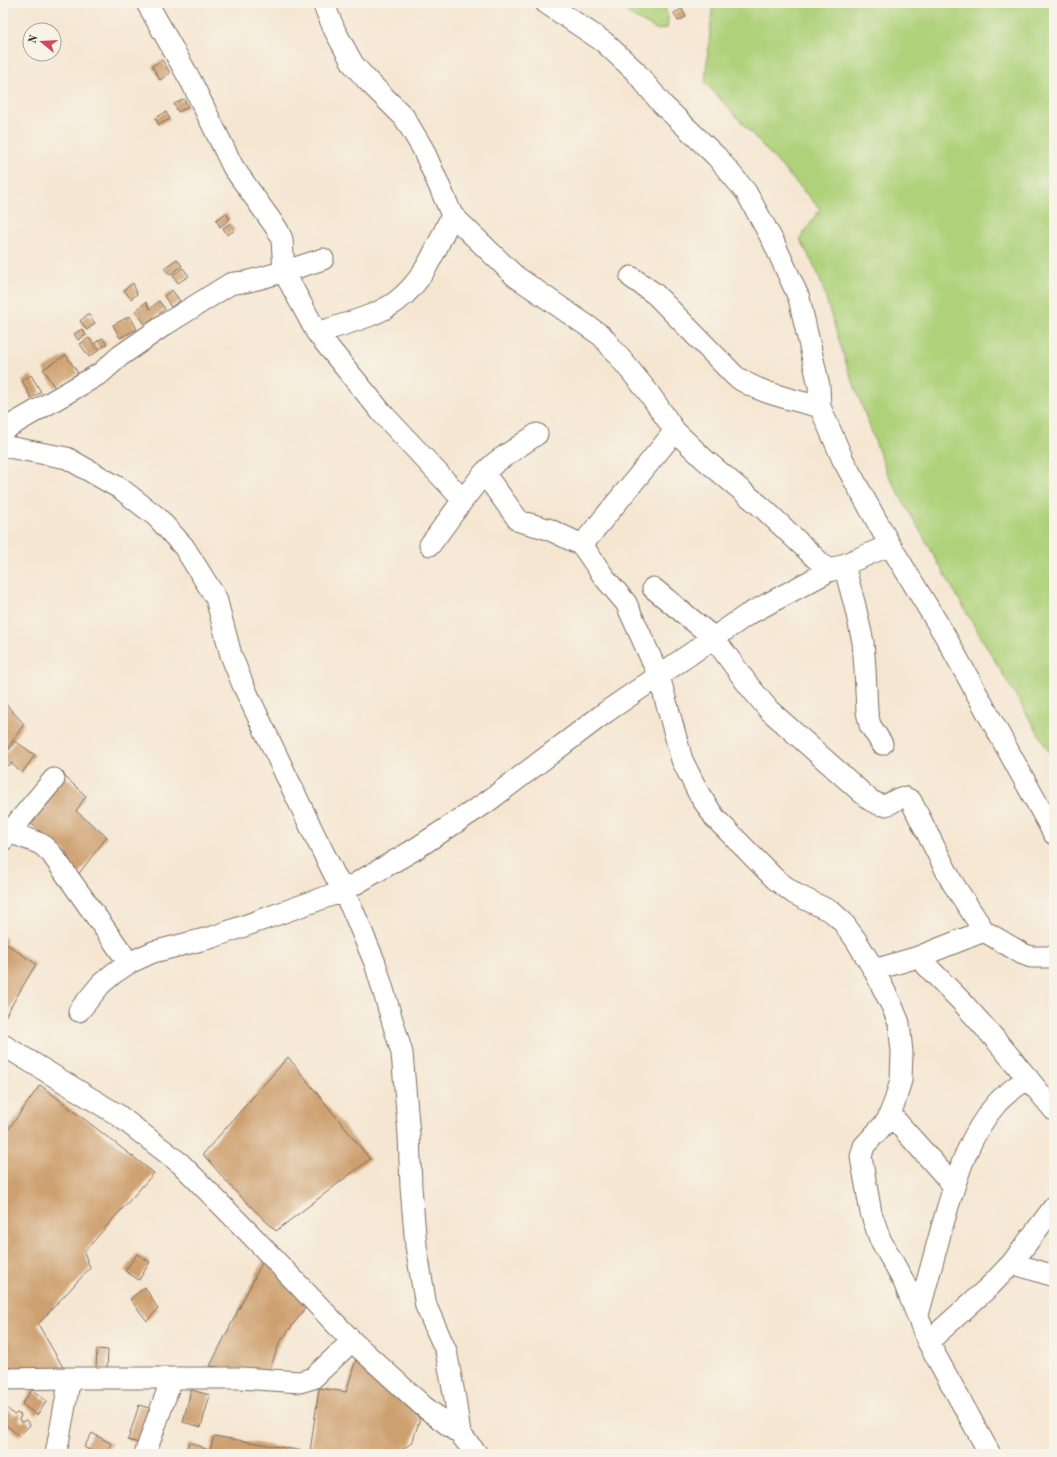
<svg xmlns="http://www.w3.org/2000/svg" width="1057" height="1457" viewBox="0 0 1057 1457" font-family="'Old Standard TT',serif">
<rect width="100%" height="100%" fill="#f7f3e8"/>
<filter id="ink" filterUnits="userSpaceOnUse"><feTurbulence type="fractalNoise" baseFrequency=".025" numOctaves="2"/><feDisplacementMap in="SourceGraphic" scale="8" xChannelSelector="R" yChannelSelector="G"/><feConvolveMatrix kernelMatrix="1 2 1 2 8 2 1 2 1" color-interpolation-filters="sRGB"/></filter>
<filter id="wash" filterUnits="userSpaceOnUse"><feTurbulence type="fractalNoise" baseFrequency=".012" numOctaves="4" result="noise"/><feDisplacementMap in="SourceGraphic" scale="16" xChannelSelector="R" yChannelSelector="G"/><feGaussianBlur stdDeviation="0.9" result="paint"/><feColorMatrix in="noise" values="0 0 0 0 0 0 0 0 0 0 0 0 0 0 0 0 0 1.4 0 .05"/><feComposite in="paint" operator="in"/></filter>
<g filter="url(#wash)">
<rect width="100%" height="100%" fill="#f5e6d2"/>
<!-- green -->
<path fill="#aed179" stroke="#747e4c" d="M617 3H664L668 19 667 28 658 30 633 17Z
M713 3H1054V760L969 617 887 473 847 366 819 276 800 239 820 209 705 82Z"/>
<g id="blocks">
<!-- building -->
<path fill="#cea070" d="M682 9 686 17 678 21 674 13Z
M162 60 170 73 160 80 152 66Z
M184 99 188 107 178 112 174 104Z
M166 112 170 119 159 125 155 118Z
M226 213 230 219 220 227 216 220Z
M230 223 235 230 227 235 223 228Z
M177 259 182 266 170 275 164 268Z
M183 268 189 276 178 283 173 275Z
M133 283 137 294 131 299 124 290Z
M172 290 180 301 171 307 164 296Z
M159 301 165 309 146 325 135 311 146 302 150 309Z
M88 314 95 323 87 330 80 321Z
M130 316 137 329 120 338 113 325Z
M82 329 86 335 78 340 74 334Z
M89 338 98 351 89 357 80 344Z
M102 338 107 344 100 349 95 343Z
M66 355 78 373 55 388 43 369Z
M31 375 41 392 31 398 22 381Z
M3 701 24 724 3 755Z
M15 741 35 755 22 773 11 763 8 766 3 761V758Z
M62 774 86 796 76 811 107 837 77 876 66 852 29 822Z
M3 936 7 939 5 943 36 964 3 1020Z
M288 1057 370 1159 276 1231 234 1190 203 1154Z
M40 1085 154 1173 84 1252 90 1268 38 1324 64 1369 3 1373V1137Z
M137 1254 150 1262 139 1280 125 1271Z
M264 1259 309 1303 280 1342 268 1373 210 1366Z
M145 1287 158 1309 147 1321 130 1299Z
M97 1349 108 1350 107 1368H96Z
M356 1359 420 1419 412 1443 395 1454H209L214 1436 310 1452 319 1388 346 1392Z
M32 1390 47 1401 37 1415 22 1404Z
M191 1390 210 1395 201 1427 183 1422Z
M3 1404 14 1415 17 1413 21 1415 19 1420 22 1422 26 1420 30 1425 19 1436 3 1422Z
M139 1405 156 1410 145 1445 128 1440Z
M92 1433 112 1444 106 1454H96L84 1447Z
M189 1442 208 1450 207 1454H185Z"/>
</g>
</g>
<g filter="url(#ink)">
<use href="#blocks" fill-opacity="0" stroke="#7c6c5d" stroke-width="1"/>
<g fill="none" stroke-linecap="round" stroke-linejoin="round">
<!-- minor casing -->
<g stroke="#7c6c5d" stroke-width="23">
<path id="minor" d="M147 3 192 83 233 167 277 229 282 239 284 272 317 333 382 413 463 500 484 473 496 462 537 434
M323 3 335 31 353 64 366 79 404 117 423 149 452 215 515 276 602 336 648 392 675 431 704 459 765 510 829 571
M546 3 604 42 635 71 662 104 717 157 746 192 774 243 799 298 819 386 820 407 843 460 890 545 944 634 1054 834
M631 277 655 294 735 376C760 394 792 399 820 407
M317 333C340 325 378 316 397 301 425 280 437 246 452 215
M3 430 101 373 120 356 166 324 230 284C236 282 242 283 249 281 274 275 299 267 323 259
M3 446 67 458 121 489 157 517 184 547 216 598 231 655 243 685 315 836 354 913 375 963 402 1053 409 1135 411 1187 416 1246 426 1306 446 1351 455 1399 460 1434
M484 473 519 521 548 529 582 545 604 577 626 603 659 676 682 760 699 794 715 818 775 879 795 894 832 912 842 921 856 940 874 970 892 1006 899 1023 902 1052 901 1080 895 1101 887 1121 864 1146 861 1157 871 1213 880 1239 904 1282 928 1342 990 1454
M430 545 463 500
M582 545 675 431
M844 565 855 606 863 642 865 669 867 712 870 725 882 744
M653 588 714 638 749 686 769 710 870 800C874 802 880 806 885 805 896 803 899 792 911 801L952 882 984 931 1023 954 1031 957H1054
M3 828 9 832 41 844 51 853 129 963
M3 840 54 779
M918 957 962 1002 995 1039 1054 1110
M874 970 918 957 984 931
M79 1011 101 984 114 973 129 963 153 952 213 937 343 891 412 851 487 802 606 712 747 615 829 571 890 545
M3 1045 118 1115 181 1164 253 1237 352 1341 423 1406 460 1434 477 1454
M890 1114 954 1186
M1012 1263 1054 1276
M918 1315C926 1286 934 1257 942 1227 955 1183 966 1138 997 1103 1006 1093 1017 1086 1028 1078
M928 1342 990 1286 1012 1263 1054 1207
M3 1379 70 1378H241L300 1382 313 1378 352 1341
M56 1454 70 1378
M145 1454 172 1378"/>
</g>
<!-- minor -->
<use href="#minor" stroke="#fff" stroke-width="21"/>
</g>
</g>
<!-- margin -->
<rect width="1057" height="1457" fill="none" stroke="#f7f3e8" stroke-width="16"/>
<!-- north arrow -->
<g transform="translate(42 42) rotate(288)"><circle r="19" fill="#f7f3e8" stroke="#aca397"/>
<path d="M0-3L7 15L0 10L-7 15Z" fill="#d1495b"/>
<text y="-6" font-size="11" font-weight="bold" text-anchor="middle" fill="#3b2a1e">N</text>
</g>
</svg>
